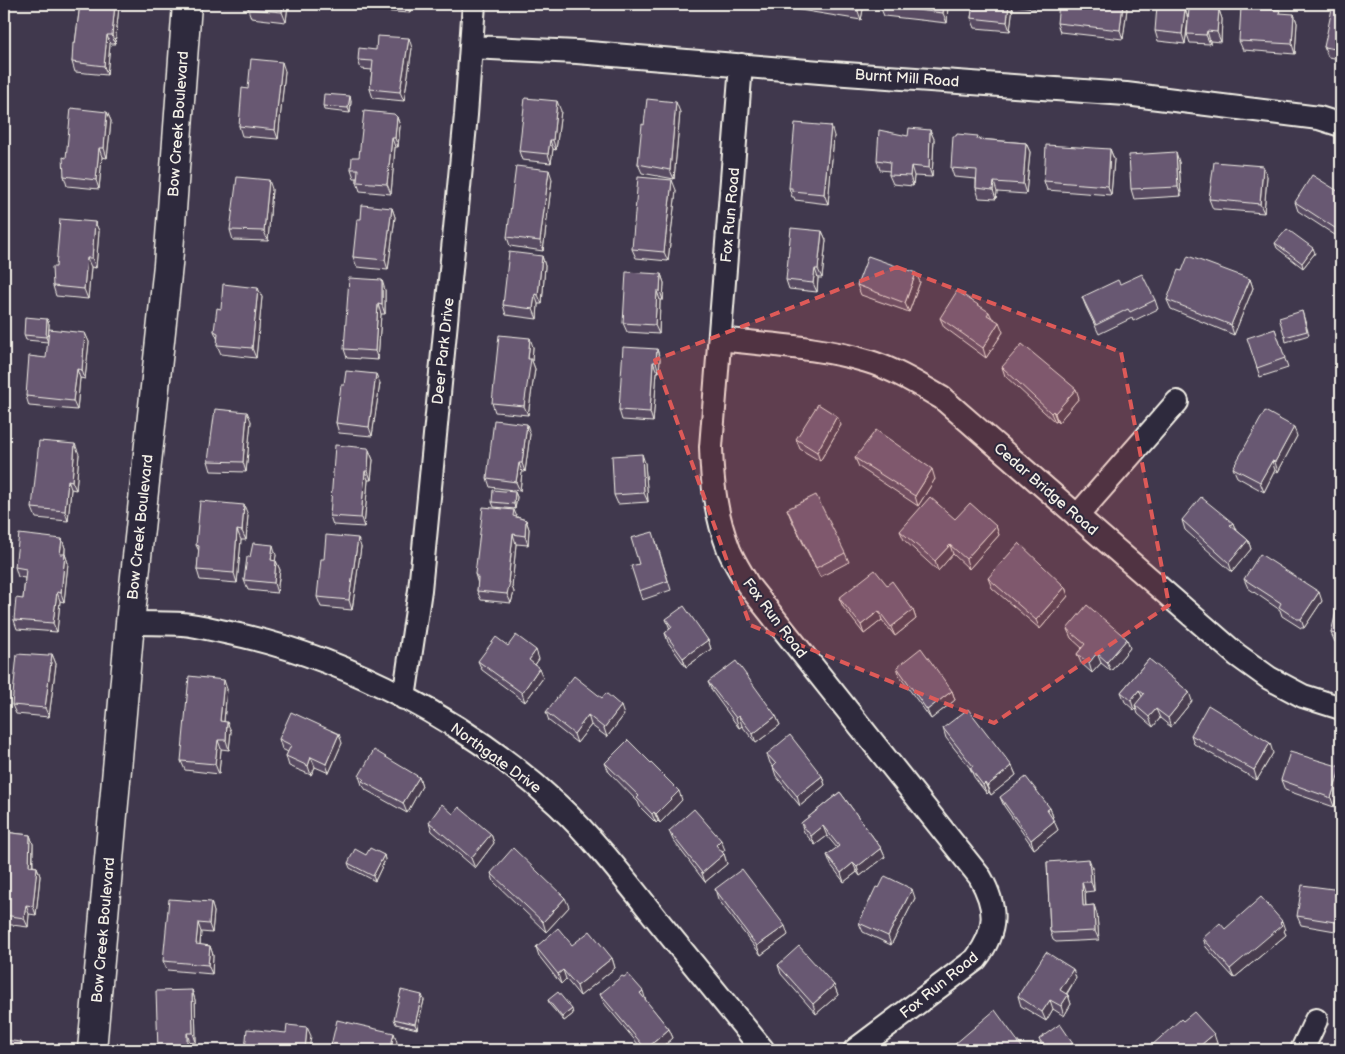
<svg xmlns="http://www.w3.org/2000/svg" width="1345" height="1054" viewBox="0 0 1345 1054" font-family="'Balsamiq Sans',sans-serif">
<rect width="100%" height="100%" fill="#40384d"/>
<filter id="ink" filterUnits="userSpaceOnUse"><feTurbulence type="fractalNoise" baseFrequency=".02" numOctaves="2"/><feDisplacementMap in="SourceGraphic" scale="10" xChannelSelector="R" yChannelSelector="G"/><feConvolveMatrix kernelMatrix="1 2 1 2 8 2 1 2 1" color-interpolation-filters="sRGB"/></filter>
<g filter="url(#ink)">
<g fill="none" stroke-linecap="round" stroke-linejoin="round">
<!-- minor casing -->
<g stroke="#f4f1e8" stroke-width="26">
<path id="minor" d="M471 47 577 52 832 73 1126 94 1319 118 1341 125
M741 65 711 447C712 484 716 516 729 550 734 562 742 574 748 585L980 877C997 907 998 930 976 959L855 1050
M720 339C769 345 819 347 867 361 894 369 918 384 942 398L1237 655 1269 678 1303 696 1341 708
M1077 516 1177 402
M130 623C147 623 165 623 182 624 196 625 211 629 225 632 345 656 469 722 558 805 594 839 624 878 655 917 691 961 727 1006 763 1050
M404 698 420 590 466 115 474 4
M1302 1050 1316 1020"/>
</g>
<!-- tertiary casing -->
<g stroke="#f4f1e8" stroke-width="31">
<path id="tertiary" d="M92 1050 130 623 168 265 187 4"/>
</g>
<!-- minor -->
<use href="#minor" stroke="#2f2a3d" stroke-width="22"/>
<!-- tertiary -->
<use href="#tertiary" stroke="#2f2a3d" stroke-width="28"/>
</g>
<!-- wall -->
<path fill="#594c62" stroke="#f4f1e8" d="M80 4H117L119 7 115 44H110L107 75 75 72 72 62 75 44Z
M288 4 286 22 251 18 248 9Z
M377 4H411L410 13 379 11Z
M715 4H765V8Z
M786 4H864L861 20 788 8Z
M880 4H948L947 23 884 16 880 6Z
M973 4H1035V8L1013 5 1010 31 975 28 971 18Z
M1341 4V59L1328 57 1324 47Z
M1127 9 1123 39 1060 32 1057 23Z
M1185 9 1188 18 1219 10 1222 19 1221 42 1210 41V44L1190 43 1187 34 1188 21 1185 44 1158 41 1155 31Z
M1294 14 1297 23 1295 54 1243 50 1239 41Z
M412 48 404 101 373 98 370 89 372 70 361 69 358 60 376 50Z
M285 71 278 139 242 136 239 126 248 89Z
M351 101 350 113 324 110 323 106Z
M561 111 556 150 553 149 551 163 522 160 519 151Z
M107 112 111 121 107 158 102 157 99 189 67 186 64 176 66 158Z
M680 112 674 179 642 173 638 164 644 125Z
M397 117 400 126 398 147H395L391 194 360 191 357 182V178H354L351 169 359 157Z
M930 130 934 139 932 177 914 176 913 186 893 184 889 175 890 171 880 170 877 160 908 136Z
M834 136 828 204 795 200 794 197H792L789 188Z
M979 139 1026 143 1030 152 1026 194 997 192 996 199 979 198 976 188V179L954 177 951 168Z
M1110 149 1114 159 1111 195 1047 190 1044 181Z
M1179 162 1181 196 1134 199 1131 189Z
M1267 176 1264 213 1213 209 1209 199Z
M552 179 543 251 510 246 507 237Z
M272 189 268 241 233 240 230 230Z
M676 190 668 261 636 258 632 249Z
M1341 193V239L1298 211 1295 202Z
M392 208 395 217 388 270 357 267 353 257 361 219Z
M95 222 99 231 96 268 91 267 88 299 56 296 53 286 56 267Z
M822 231 826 240 822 278H818L817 292 789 289 786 280Z
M1275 243 1315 253 1303 268 1277 248Z
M542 256 545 266 542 304H538L537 319 506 315 503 305Z
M1182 271 1250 279 1253 288 1234 335 1171 309 1167 300Z
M661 274 664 283 663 300H660L659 334 627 332 623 323Z
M920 282 909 312 861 295 857 285Z
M385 290V314H381L378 360 347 358 344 349Z
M262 297 256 358 221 354 217 345 218 340 214 331 221 309Z
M1082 297 1155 300 1158 309 1133 321 1132 318 1099 334 1086 307Z
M1302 311 1309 335 1286 342 1285 337Z
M989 312 992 318 1003 332 986 358 944 327 940 318Z
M47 319 49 324 48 342 26 340 24 335Z
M1275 329 1288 368 1260 377 1257 368Z
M85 333 89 342 85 379 80 378 77 410 29 406 26 396 46 358Z
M533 347 532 361 535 369 528 415 495 412 492 403Z
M657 349 660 359 659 372H657L653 422 622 420 619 410Z
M1002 367 1079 398 1058 423 1057 421 1055 422 1005 376Z
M380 383 372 436 339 433 336 423 344 385Z
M251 421 246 472 211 471 208 461Z
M841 425 820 461 800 449 796 439Z
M530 434 525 472H522L520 491 490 487 487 478Z
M1297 436 1278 472 1275 470 1264 492 1237 477 1233 468Z
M369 450 373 460 371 480H368L364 527 333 525 330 516Z
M79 454 76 490 71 489 68 521 36 518 32 508Z
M855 458 935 479 918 506 859 467Z
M645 463 648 502 618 504 614 495Z
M515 492 517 497 515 509 494 507 492 502Z
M787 509 845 553 849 562 820 577 791 519Z
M514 510 517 517 526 520 529 529 528 545 516 544 512 587 514 592 511 603 481 600 477 591 478 584 475 574Z
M248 515 246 540H241L237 583 200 580 197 570 199 551 196 545Z
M955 519 996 526 999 535 969 569 953 554 938 571 904 540 900 531Z
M1182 520 1233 523 1235 529 1248 540 1251 549 1232 572 1185 530Z
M62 539 65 548V554L68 563 64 602 60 601 57 632 17 629 14 620 23 599 25 578 18 577 15 567Z
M656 541 671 590 642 600 639 591V564Z
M361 547 352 610 321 607 317 597Z
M276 555 275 561H276L280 570 277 593 248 590 244 580 250 557Z
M988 578 1065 587 1068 596 1040 629 992 588Z
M1244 579 1322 601 1304 628H1301L1282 616 1280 610 1248 588Z
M887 585 913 610 916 619 895 636 882 620 864 634 843 607 839 598Z
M1341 603V644L1335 642 1331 633Z
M666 619 708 640 711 649 686 667 668 642 665 633 670 629Z
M1067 629 1130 648 1111 671 1101 663 1092 673 1081 663 1077 654 1082 648 1071 638Z
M508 646 539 659 535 665 543 678 525 702 482 670 478 661Z
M52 654 56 664 49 717 16 714 12 705 48 656Z
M1149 659 1192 701 1171 727 1160 718 1153 727 1138 714 1136 708 1134 710 1125 702 1121 692Z
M897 667 952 691 955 700 931 719 900 677Z
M708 682 776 716 780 725 756 743 742 726 739 728 712 691Z
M227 689 224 722 231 731 229 750 221 749 219 774 185 770 181 761Z
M602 698 624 715 607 737 591 725 577 743 549 721 546 712Z
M943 728 1012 766 1016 775 991 795 989 792 987 794 974 777 970 768 946 738Z
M1191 735 1273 753 1257 780 1194 744Z
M279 739 342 743 329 773 315 767 311 775 289 766 286 756 288 752 282 749Z
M767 754 822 776 825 785 800 806 776 776 773 767 770 763Z
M605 763 682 800 660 823 658 821 656 823 640 807 638 802 609 772Z
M1341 767V785L1334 807 1285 790 1281 780Z
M359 776 419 777 422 786 407 813 366 790 364 787 362 785Z
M840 792 881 848 885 857 860 876 857 872 844 882 831 865 827 855 837 848 827 836 815 845 804 832 801 823Z
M1000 797 1050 808 1053 817 1052 818 1058 830 1034 849 1004 806Z
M453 814 491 834 494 843 475 868 432 831 429 822Z
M669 831 725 850 722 852 724 854 727 864 705 882 673 840Z
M4 832 30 835 33 844V866L37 867 40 876 36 915 29 914 28 927 4 924Z
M366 855H384L385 860 375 881 350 868 348 863Z
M1047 862 1093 869 1094 891 1085 892 1086 906 1094 905 1097 915 1099 940 1056 942 1053 940 1050 931Z
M491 873 569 907 546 932 494 882Z
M879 888 915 898 891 945 863 932 859 923Z
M715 889 788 935 761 955 718 899Z
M1341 892V932L1301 925 1297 916Z
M211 902 214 912 212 933 201 932 200 945 210 946 213 955 212 974 167 970 163 961Z
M1225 929 1285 930 1284 931 1286 935 1234 978 1206 947 1203 938Z
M536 947 612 958 615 968 580 996 566 979 561 984 539 956Z
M778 965 834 985 838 995 816 1014 781 974Z
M1076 978 1067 994 1068 995 1071 1004 1064 1016 1053 1009 1046 1021 1021 1006 1018 996Z
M192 990 195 1000 196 1042 190 1043 158 1050Z
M600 994 646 1001 669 1029 673 1038 659 1050H643L604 1003Z
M424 1000 417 1029 396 1024 394 1019Z
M548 1000 573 1014 564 1021 550 1005Z
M1039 1039 1075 1047 1071 1050H1046L1041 1044Z"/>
<!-- shaded-wall -->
<path fill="#493e50" stroke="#f4f1e8" d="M115 4H117L119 7 115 44 112 35Z
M283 4H288L286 22 282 12Z
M406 4H411L410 13Z
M859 4H864L861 20 858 11Z
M944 4H948L947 23 943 13Z
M1009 4H1012L1013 5 1010 31 1007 22Z
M1123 4H1125L1127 9 1123 39 1120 30Z
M1185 9 1188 19 1185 44 1182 34Z
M1219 10 1222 19 1221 42 1217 32Z
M1294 14 1297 23 1295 54 1292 44Z
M1207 31 1210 41V44L1206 35Z
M107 35 110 44 107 75 104 66Z
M409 38 412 48 404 101 400 92Z
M282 62 285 71 278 139 275 130Z
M350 96 351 101 350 113 348 108Z
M557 101 561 111 556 150 553 140Z
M676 102 680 112 674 179 670 170Z
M107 112 111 121 107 158 104 148Z
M397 117 400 126 398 147 395 138Z
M831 126 834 136 828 204 824 194Z
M930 130 934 139 932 177 929 168Z
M392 138 395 147 391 194 387 184Z
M550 140 553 149 551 163 548 154Z
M1026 143 1030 152 1026 194 1023 184Z
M99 148 102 157 99 189 96 180Z
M1110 149 1114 159 1111 195 1108 186Z
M1176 152 1179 162 1181 196 1178 187Z
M911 166 914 176 913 186 910 176Z
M1263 166 1267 176 1264 213 1260 204Z
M549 170 552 179 543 251 540 241Z
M269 180 272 189 268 241 264 231Z
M672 180 676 190 668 261 664 252Z
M994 182 997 192 996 199 993 190Z
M392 208 395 217 388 270 385 260Z
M95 222 99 231 96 268 92 258Z
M822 231 826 240 822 278 818 269Z
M1313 248 1315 253 1303 268 1302 263Z
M542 256 545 266 542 304 538 295Z
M87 258 91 267 88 299 84 289Z
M815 269 818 278 817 292 813 283Z
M916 273 920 282 909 312 905 303Z
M661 274 664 283 663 300 660 291Z
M1250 279 1253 288 1234 335 1231 325Z
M382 280 385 290V314L382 305Z
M258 288 262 297 256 358 252 348Z
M657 291 660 300 659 334 655 325Z
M535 294 538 304 537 319 533 309Z
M378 304 381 314 378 360 375 351Z
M47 319 49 324 48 342 46 337Z
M999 322 1003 332 986 358 983 348Z
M85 333 89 342 85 379 82 370Z
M530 338 533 347 532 361 535 369 528 415 524 406Z
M657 349 660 359 659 372 656 362Z
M653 362 657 372 653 422 650 412Z
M77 369 80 378 77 410 73 401Z
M376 374 380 383 372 436 369 427Z
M1076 389 1079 398 1058 423 1055 413Z
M1053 411 1057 421 1055 422 1051 413Z
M247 412 251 421 246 472 243 462Z
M837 416 841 425 820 461 817 452Z
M527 424 530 434 525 472 522 463Z
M1294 427 1297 436 1278 472 1275 462Z
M75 444 79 454 76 490 72 481Z
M369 450 373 460 371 480 368 471Z
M642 454 645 463 648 502 644 493Z
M1272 461 1275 470 1264 492 1260 482Z
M519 463 522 472 520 491 516 482Z
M932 469 935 479 918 506 915 496Z
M365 471 368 480 364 527 361 518Z
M68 480 71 489 68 521 65 511Z
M515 492 517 497 515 509 514 504Z
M244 505 248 515 246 540 242 531Z
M526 520 529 529 528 545 525 536Z
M1233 523 1236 532 1230 525Z
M996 526 999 535 969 569 966 559Z
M237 530 241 540 237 583 234 573Z
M513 534 516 544 512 587 514 592 511 603 507 594Z
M358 538 361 547 352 610 349 600Z
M62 539 65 548 64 563 60 554Z
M1248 540 1251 549 1232 572 1229 563Z
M273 545 276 555 274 570 271 560Z
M950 545 953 554 938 571 935 561Z
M65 554 68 563 64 602 61 593Z
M276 561 280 570 277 593 274 583Z
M1065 587 1068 596 1040 629 1036 620Z
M57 592 60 601 57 632 53 623Z
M1319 592 1322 601 1304 628 1301 619Z
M913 610 916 619 895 636 891 627Z
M879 611 882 620 864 634 861 625Z
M1127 639 1130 648 1111 671 1107 662Z
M708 640 711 649 686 667 683 658Z
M536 650 539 659 532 669 529 660Z
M1097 653 1101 663 1092 673 1089 663Z
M52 654 56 664 49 717 45 708Z
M539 668 543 678 525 702 522 693Z
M224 680 227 689 223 731 220 721Z
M1139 690 1143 699 1135 705 1136 708 1134 710 1131 700Z
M952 691 955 700 931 719 927 710Z
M1189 692 1192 701 1171 727 1168 718Z
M621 706 624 715 607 737 604 728Z
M1156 709 1160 718 1153 727 1149 717Z
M588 715 591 725 577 743 574 734Z
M739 716 742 726 739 728 736 718Z
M776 716 780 725 756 743 753 734Z
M227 722 231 731 229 750 226 740Z
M339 734 342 743 329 773 326 764Z
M218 740 221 749 219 774 215 764Z
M1270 743 1273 753 1257 780 1254 770Z
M311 757 315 767 311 775 308 766Z
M1012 766 1016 775 991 795 987 786Z
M1341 767V785L1334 807 1331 798Z
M822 776 825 785 800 806 797 796Z
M419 777 422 786 407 813 403 803Z
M985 783 989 792 987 794 983 785Z
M679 791 682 800 660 823 656 814Z
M1050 808 1053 817 1050 820 1047 810Z
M654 812 658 821 656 823 652 814Z
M1054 821 1058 830 1034 849 1031 840Z
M823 826 827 836 815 845 811 836Z
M491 834 494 843 475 868 471 858Z
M30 835 33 844 32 875 29 866Z
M721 840 725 850 719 854 716 845Z
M881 848 885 857 860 876 857 867Z
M724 854 727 864 705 882 702 873Z
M384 855 385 860 375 881 373 876Z
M1089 859 1093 869 1094 891 1091 882Z
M853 863 857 872 844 882 841 873Z
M37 867 40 876 36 915 33 906Z
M1082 882 1085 892 1086 915 1083 906Z
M912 889 915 898 891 945 888 936Z
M565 898 569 907 546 932 543 922Z
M211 902 214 912 212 933 209 924Z
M26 905 29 914 28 927 24 918Z
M1094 905 1097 915 1099 940 1095 931Z
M1282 921 1285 930 1284 931 1286 935 1234 978 1230 969Z
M198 923 201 932 199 954 196 944Z
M785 926 788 935 761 955 757 946Z
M210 946 213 955 212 974 208 965Z
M612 958 615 968 580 996 577 986Z
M1073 969 1076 978 1063 999 1060 990Z
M563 970 566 979 561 984 558 974Z
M834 985 838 995 816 1014 813 1004Z
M192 990 195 1000 196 1042 193 1033Z
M643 991 646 1001 640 993Z
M422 995 424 1000 417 1029 415 1024Z
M1068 995 1071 1004 1064 1016 1061 1006Z
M1050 1000 1053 1009 1046 1021 1042 1012Z
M572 1009 573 1014 564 1021 562 1017Z
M307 1027 311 1036 309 1050H305Z
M669 1029 673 1038 659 1050H646V1049Z
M187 1033 190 1043V1050H187Z
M394 1033 397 1042 395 1050H390Z
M1214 1034 1217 1043 1209 1050H1195Z
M21 1042 24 1050H20Z
M1073 1043 1075 1047 1071 1050H1063Z"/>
<!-- building -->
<path fill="#685872" stroke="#f4f1e8" d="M80 4H115L112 35H107L104 66 72 62 73 43 75 44Z
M248 4H283L282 12 248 9Z
M815 4H859L858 11Z
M880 4H944L943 13 880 6Z
M973 4H1009L1007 22 971 18Z
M1059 4H1123L1120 30 1057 23Z
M1333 4H1341V50L1324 47Z
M1157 6 1185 9 1182 34 1155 31Z
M1241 7 1280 10 1279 13 1294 14 1292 44 1239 41Z
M1189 8 1219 10 1217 32 1207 31 1206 35 1187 34Z
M377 36 409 38 400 92 370 89 373 61 358 60 359 48 376 50Z
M251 59 282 62 275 130 239 126 242 88 248 89Z
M324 94 350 96 348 108 323 106Z
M525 98 557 101 553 140H550L548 154 519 151Z
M647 99 676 102 670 170 638 164 642 124 644 125Z
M71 108 107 112 104 148H99L96 180 64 176 63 157 66 158Z
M364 111 394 114 397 117 395 138H392L387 184 357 182 358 169H351L352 157H359Z
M795 123 831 126 824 194 792 191V188H789Z
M909 128 930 130 929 168 911 166 910 176 889 175 890 162 877 160 879 130 908 136Z
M957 134 978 136 977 139 1026 143 1023 184 994 182 993 190 976 188 977 170 951 168 953 136H956Z
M1046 145 1110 149 1108 186 1044 181Z
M1176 152 1178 187 1131 189 1129 155Z
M1214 162 1263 166 1260 204 1209 199Z
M516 166 549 170 540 241 507 237Z
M1312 175 1341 193V232L1295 202Z
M237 177 269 180 264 231 230 230Z
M638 177 672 180 664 252 632 249Z
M362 205 392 208 385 260 353 257 357 219H361Z
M60 219 95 222 92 258H87L84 289 53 286 52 267H56Z
M791 228 822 231 818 269H815L813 283 786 280Z
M1287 229 1313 248 1302 263 1275 243Z
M509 252 542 256 538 295 535 294 533 309 503 305Z
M868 256 916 273 905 303 857 285Z
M1188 256 1250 279 1231 325 1167 300 1178 270 1182 271Z
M626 272 661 274 660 291H657L655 325 623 323Z
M1142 274 1155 300 1130 312 1128 309 1096 325 1082 297 1118 280 1120 284Z
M349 278 382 280V305L378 304 375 351 344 349Z
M223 284 258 288 252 348 217 345 218 333 214 331 217 308 221 309Z
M1341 285V299L1338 286Z
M957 291 989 312 987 315 999 322 983 348 940 318Z
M1302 311 1307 331 1285 337 1279 318Z
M25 317 47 319 46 337 24 335Z
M49 329 85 333 82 370 77 369 73 401 26 396 29 356 46 358Z
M1275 329 1285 358 1257 368 1247 338Z
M499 335 530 338 528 359H531L524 406 492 403Z
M1022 344 1076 389 1055 413 1053 411 1051 413 1002 367Z
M623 347 657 349 656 362H653L650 412 619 410Z
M346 371 376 374 369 427 336 423 341 385H344Z
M818 404 837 416 817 452 796 439Z
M215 409 247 412 243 462 208 461Z
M1265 411 1294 427 1275 462 1272 461 1260 482 1233 468Z
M494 420 527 424 522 463H519L516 482 487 478Z
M876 430 932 469 915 496 855 458Z
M39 441 75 444 72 481 68 480 65 511 32 508Z
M335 445 368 448 369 450 368 471H365L361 518 330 516Z
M642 454 644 493 614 495 612 456Z
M493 490 515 492 514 504 492 502Z
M816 495 845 553 816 568 787 509Z
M930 497 955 519 970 503 996 526 966 559 950 545 935 561 900 531Z
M1201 497 1233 523 1230 525 1248 540 1229 563 1182 520Z
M200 501 244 505 242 531 237 530 234 573 197 570 199 546 196 545Z
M483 507 514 510 513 516 526 520 525 536 513 534 508 582H510L507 594 477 591 478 578 475 574Z
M653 532 668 581 639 591 631 566 639 564 631 538Z
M19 534 62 539 60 554H65L61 593 57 592 53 623 14 620 16 598 23 599 26 569 15 567Z
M326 535 358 538 349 600 317 597 321 559H324Z
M253 543 273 545 271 560 276 561 274 583 244 580 247 557H250Z
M1019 543 1065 587 1036 620 988 578Z
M1260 554 1319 592 1301 619H1297L1279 607 1281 603 1244 579Z
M875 570 887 585 892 581 913 610 891 627 879 611 861 625 839 598Z
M1338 603H1341V635L1331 633Z
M1087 605 1127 639 1107 662 1097 653 1089 663 1077 654 1085 644 1067 629Z
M684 606 708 640 683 658 665 633 672 627 666 619Z
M516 635 536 650 529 660 539 668 522 693 478 661 496 637 508 646Z
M921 648 952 691 927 710 897 667Z
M17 654 48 656V654H52L45 708 12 705Z
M1149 659 1189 692 1168 718 1156 709 1149 717 1135 705 1144 694 1139 690 1131 700 1121 692Z
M736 661 776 716 753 734 739 716 736 718 708 682Z
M189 676 224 680 220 721 227 722 226 740H218L215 764 181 761Z
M574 676 602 698 606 693 621 706 604 728 588 715 574 734 546 712Z
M1208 705 1270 743 1254 770 1191 735Z
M968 709 1012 766 987 786 985 783 983 785 970 768 973 766 943 728Z
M291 712 339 734 326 764 311 757 308 766 286 756 291 745 279 739Z
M790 735 822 776 797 796 773 767 776 764 767 754Z
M628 740 679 791 656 814 654 812 652 814 637 798 639 796 605 763Z
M374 750 419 777 403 803 362 781 364 779 359 776Z
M1290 752 1341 767 1331 798 1281 780Z
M1026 777 1050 808 1047 810 1054 821 1031 840 1000 797Z
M840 792 881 848 857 867 853 863 841 873 827 855 839 846 823 826 811 836 801 823Z
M442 804 453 814 459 807 491 834 471 858 429 822Z
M694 809 721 840 716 845 724 854 702 873 669 831Z
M4 832 30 835 29 866 37 867 33 906 26 905 24 918 4 915Z
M370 848 384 855 373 876 348 863 355 849 366 855Z
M513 848 565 898 543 922 491 873Z
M1089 859 1091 882H1082L1083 906 1094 905 1095 931 1053 933 1050 931 1047 862Z
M742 869 785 926 757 946 715 889Z
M885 876 912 889 888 936 859 923 876 887 879 888Z
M1302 885 1341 890 1340 894H1341V923L1297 916Z
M1261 897 1282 921 1280 923 1282 925 1230 969 1203 938 1220 923 1225 929Z
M169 899 211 902 209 924 198 923 196 944 210 946 208 965 163 961Z
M558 928 572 945 590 931 612 958 577 986 563 970 558 974 536 947Z
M799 946 834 985 813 1004 778 965Z
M1046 952 1073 969 1060 990 1068 995 1061 1006 1050 1000 1042 1012 1018 996Z
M628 974 643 991 640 993 669 1029 646 1049 600 994 622 976 624 977Z
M192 990 193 1033H187V1050H158L156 991Z
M401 990 422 995 415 1024 394 1019Z
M558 992 572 1009 562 1017 548 1000Z
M995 1010 1022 1047 1018 1050H961L955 1044Z
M1194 1012 1214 1034 1195 1050H1155L1151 1046 1181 1019 1183 1021Z
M337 1020 394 1033 390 1050H330Z
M1060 1024 1073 1043 1063 1050H1048L1039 1039Z
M287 1025 307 1027 305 1050H245L247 1029 286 1033Z
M4 1040 21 1042 20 1050H4Z"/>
</g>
<!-- marked area -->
<path fill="#de5a58" fill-opacity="0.2" stroke="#de5a58" stroke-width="4" stroke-dasharray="10 6" stroke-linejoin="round" d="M897 267 1121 352 1169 605 994 723 750 625 655 360Z"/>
<g text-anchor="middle" stroke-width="4" stroke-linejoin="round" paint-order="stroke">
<!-- street labels -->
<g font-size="15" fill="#f4f1e8" stroke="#2f2a3d">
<text transform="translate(907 78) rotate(4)" y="5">Burnt Mill Road</text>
<text transform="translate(178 124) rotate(-86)" y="5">Bow Creek Boulevard</text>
<text transform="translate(730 215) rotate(-85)" y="5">Fox Run Road</text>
<text transform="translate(443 351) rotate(-84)" y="5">Deer Park Drive</text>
<text transform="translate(1046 489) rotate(41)" y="5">Cedar Bridge Road</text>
<text transform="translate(140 527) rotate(-84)" y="5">Bow Creek Boulevard</text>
<text transform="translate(775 618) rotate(53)" y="5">Fox Run Road</text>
<text transform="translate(496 758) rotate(36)" y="5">Northgate Drive</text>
<text transform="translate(103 930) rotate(-85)" y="5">Bow Creek Boulevard</text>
<text transform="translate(939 985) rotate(-39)" y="5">Fox Run Road</text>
</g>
</g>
<!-- margin -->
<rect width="1345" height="1054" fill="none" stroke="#2f2a3d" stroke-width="20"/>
<rect x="10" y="10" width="1325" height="1034" fill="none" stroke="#f4f1e8" stroke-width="2" filter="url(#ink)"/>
</svg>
